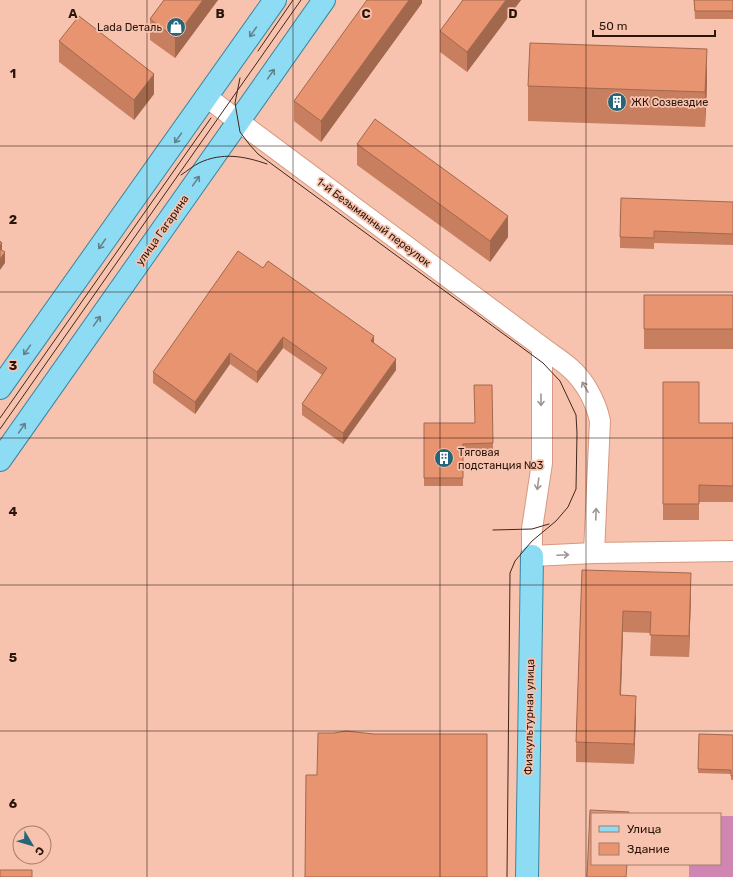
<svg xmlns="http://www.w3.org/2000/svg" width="733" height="877" viewBox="0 0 733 877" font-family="Rubik,sans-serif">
<rect width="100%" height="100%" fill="#f7c3ae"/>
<!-- green -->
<path fill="#d086b2" d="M720 816H733V877H689V864H720Z"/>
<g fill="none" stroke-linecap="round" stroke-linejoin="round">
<!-- minor casing -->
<g stroke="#d6997f" stroke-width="22">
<path id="minor" d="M207 97 238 121 542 347C551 354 561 360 570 368 585 381 596 402 600 421L594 553
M542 347V463L532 529V556L594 553 733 551"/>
</g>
<!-- major casing -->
<g stroke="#3b869d" stroke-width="24">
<path id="major" d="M0 388 275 0
M0 460 324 0
M527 877 532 556"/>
</g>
<!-- minor -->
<use href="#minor" stroke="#fff" stroke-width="20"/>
<!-- major -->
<use href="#major" stroke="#8edbf4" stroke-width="22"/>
<!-- tram -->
<path stroke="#40271b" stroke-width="1" d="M258 51 293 0
M240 78 235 103 240 132 249 144 258 154 543 363 560 381 576 415 577 433 576 489 568 507 556 521 532 541 515 561 510 573 507 877
M181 175C187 171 193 166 199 163 222 152 244 156 267 164
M0 418 211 118
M0 429 301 0
M493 530 532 529 549 524"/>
</g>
<!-- wall -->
<path fill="#c87f60" d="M164 0H218L175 58 150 40V19Z
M422 0V3L321 142 294 121V101Z
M463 0H521L467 72 440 52V31Z
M694 0H733V19H695Z
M59 41 154 94 134 120 59 62Z
M707 84 705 127 528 121V86Z
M357 144 508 237 490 262 357 165Z
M733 202V245L654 243V249L620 248V237Z
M263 268 374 343 396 370 343 444 302 415V404L322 375 283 348 257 383 230 364 195 414 153 383V372Z
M644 295H733V349H644Z
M663 382 699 423H733V502H699V520H663Z
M424 423 493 443V451L463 452V486H424Z
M582 570 691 594 689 657 650 656 651 633 623 632 621 695 636 716 634 764 576 762V742Z
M699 734 733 735V780H731V774L698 773Z"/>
<!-- shaded-wall -->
<path fill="#a2684e" d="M203 0H218L175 58V38Z
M409 0H422V3L321 142V121Z
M506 0H521L467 72V52Z
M707 49V84L705 127V92Z
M154 74V94L134 120V100Z
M508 216V237L490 262V241Z
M2 243V254L0 257V246Z
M5 252V263L0 270V259Z
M374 336V347L371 341Z
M283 337V348L257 383V372Z
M230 353V364L195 414V402Z
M396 359V370L343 444V433Z
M691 573V594L689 657V636Z
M623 611V632L620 716V695Z
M636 696V716L634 764V744Z"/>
<!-- building -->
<path fill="#e89470" stroke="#a2684e" d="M164 0H203L175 38 150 19Z
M367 0H409L321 121 294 101Z
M463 0H506L467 52 440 31Z
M694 0H733V11H695Z
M79 16 154 74 134 100 59 41Z
M530 43 707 49 705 92 528 86Z
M375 119 508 216 490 241 357 144Z
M621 198 733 202V234L654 231V238L620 237Z
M0 241 2 243 0 246Z
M0 249 5 252 0 259Z
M238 251 263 268 268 261 374 336 371 341 396 359 343 433 302 404 327 368 283 337 257 372 230 353 195 402 153 372Z
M644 295H733V329H644Z
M663 382H699V423H733V486L699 485V504H663Z
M474 385H492L493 443 463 444V478H424V423H475Z
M582 570 691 573 689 636 650 635 651 612 623 611 620 695 636 696 634 744 576 742Z
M346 731 374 734H487V877H305L306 775H317L318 733H334Z
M699 734 733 735V776H731V770L698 769Z
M590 810 629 812V814H592V864H627L626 877H587Z
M0 870H32V877H0Z"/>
<!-- one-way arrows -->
<defs><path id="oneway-shaft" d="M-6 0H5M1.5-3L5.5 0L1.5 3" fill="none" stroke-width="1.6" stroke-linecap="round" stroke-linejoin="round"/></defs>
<g stroke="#61828b">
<use href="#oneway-shaft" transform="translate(253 32) rotate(125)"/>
<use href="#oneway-shaft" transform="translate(271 74) rotate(-55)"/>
<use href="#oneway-shaft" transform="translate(178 138) rotate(125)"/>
<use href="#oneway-shaft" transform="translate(196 181) rotate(-55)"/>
<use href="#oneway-shaft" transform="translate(102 244) rotate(125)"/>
<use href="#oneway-shaft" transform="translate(97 321) rotate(-55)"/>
<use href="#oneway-shaft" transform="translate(27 350) rotate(125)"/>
<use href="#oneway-shaft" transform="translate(22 428) rotate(-55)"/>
</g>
<g stroke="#a09691">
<use href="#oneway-shaft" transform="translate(585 387) rotate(-120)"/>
<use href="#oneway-shaft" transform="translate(541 400) rotate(90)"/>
<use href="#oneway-shaft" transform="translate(538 484) rotate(98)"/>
<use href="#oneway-shaft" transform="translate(596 514) rotate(-88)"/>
<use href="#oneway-shaft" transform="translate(563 555) rotate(-3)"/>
</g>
<!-- grid -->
<path fill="none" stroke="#2b150b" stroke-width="1" stroke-opacity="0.55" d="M147 0V877M293 0V877M440 0V877M586 0V877M0 146H733M0 292H733M0 438H733M0 585H733M0 731H733"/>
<!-- icons -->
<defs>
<g id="shop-disc" transform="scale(1)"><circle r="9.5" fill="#26657a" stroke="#f7c3ae"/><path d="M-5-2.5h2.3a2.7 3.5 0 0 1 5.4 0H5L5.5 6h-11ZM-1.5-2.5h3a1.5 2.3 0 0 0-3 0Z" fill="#fff"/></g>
<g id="building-disc" transform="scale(1)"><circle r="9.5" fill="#26657a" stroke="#f7c3ae"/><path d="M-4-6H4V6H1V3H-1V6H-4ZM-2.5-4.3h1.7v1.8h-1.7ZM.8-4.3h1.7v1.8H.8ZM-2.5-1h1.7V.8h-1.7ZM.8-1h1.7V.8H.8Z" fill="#fff"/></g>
</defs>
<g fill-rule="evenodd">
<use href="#shop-disc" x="176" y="27"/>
<use href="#building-disc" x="617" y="102"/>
<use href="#building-disc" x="444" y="458"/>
</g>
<g text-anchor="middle" stroke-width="3.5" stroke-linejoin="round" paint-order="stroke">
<!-- poi labels -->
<g font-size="11" fill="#2b150b" stroke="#f7c3ae" text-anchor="start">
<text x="162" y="31" text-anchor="end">Lada Dеталь</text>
<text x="631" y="106">ЖК Созвездие</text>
<text x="458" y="456">Тяговая<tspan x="458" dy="13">подстанция №3</tspan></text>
</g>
<!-- street labels -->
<g font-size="11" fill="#2b150b" stroke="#f7c3ae">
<text transform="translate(374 222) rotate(37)" y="4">1-й Безымянный переулок</text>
<text transform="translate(162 230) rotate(-55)" y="4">улица Гагарина</text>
<text transform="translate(529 717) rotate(-89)" y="4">Физкультурная улица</text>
</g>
</g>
<g font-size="13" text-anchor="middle" font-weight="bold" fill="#2b150b" stroke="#f7c3ae" stroke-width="3.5" stroke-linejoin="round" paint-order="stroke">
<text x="73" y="18">A</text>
<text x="220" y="18">B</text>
<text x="366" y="18">C</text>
<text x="513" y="18">D</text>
<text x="13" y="78">1</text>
<text x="13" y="224">2</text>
<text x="13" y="370">3</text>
<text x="13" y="516">4</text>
<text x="13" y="662">5</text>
<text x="13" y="808">6</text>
</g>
<!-- legend -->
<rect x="591" y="813" width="130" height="52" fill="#f7c3ae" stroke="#a57d6d"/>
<rect x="599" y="826" width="20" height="6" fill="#8edbf4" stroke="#a57d6d"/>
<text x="627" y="833" font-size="12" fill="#2b150b">Улица</text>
<rect x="599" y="843" width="20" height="12" fill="#e89470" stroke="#a57d6d"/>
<text x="627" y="853" font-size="12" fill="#2b150b">Здание</text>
<!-- north arrow -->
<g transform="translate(32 845) rotate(128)"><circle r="19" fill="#f7c3ae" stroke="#a57d6d"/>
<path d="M0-3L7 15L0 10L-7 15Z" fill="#26657a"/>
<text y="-6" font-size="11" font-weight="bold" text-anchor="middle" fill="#2b150b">С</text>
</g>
<!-- scale -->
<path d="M593 30v6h122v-6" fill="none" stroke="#2b150b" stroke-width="2"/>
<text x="599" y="30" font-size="12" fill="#2b150b" stroke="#f7c3ae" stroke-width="3" paint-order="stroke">50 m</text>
</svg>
